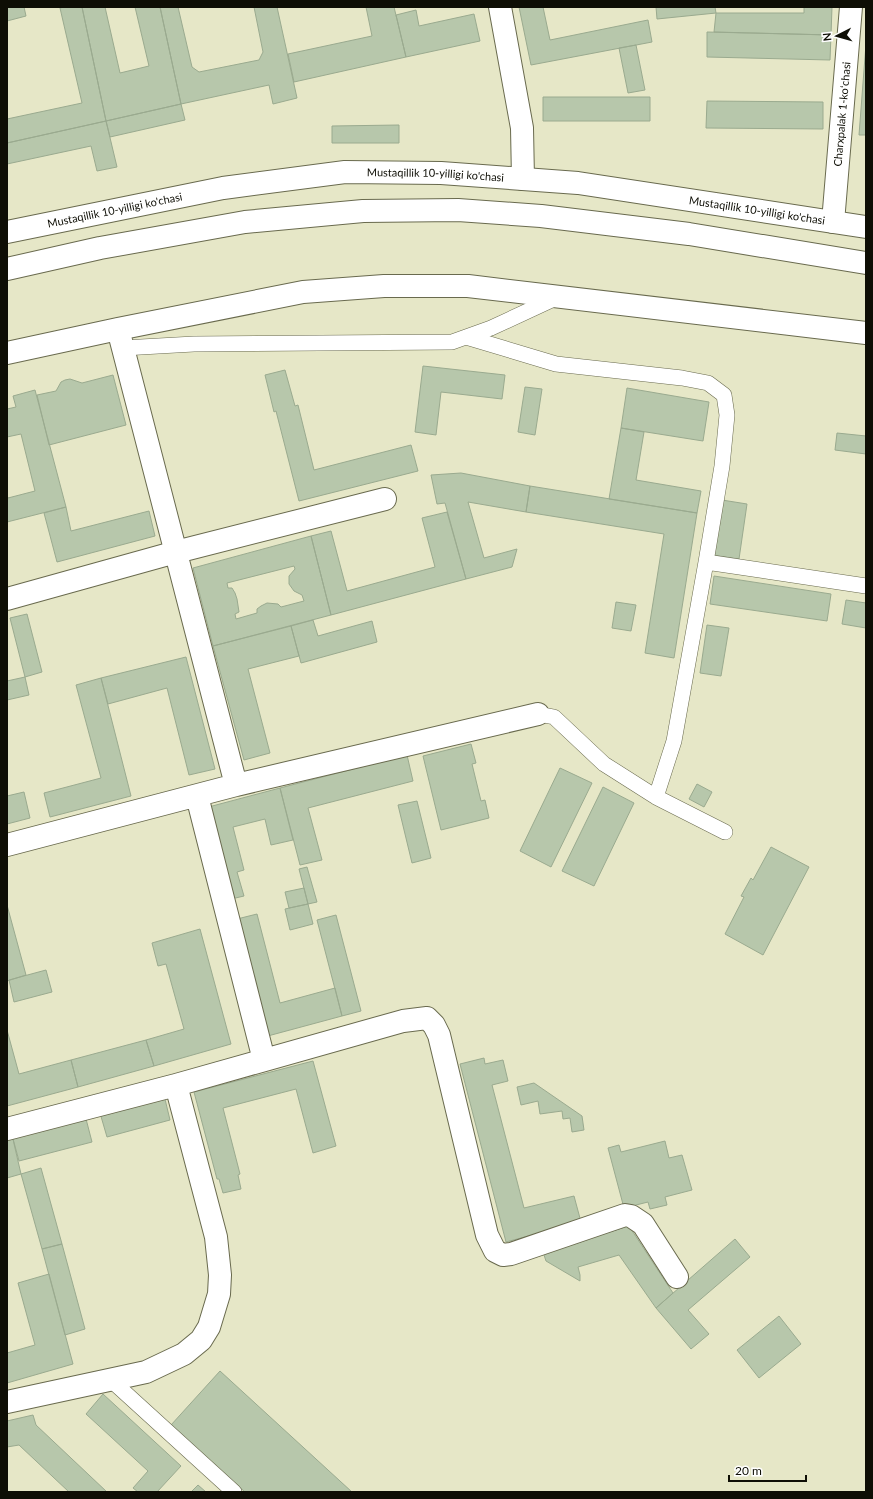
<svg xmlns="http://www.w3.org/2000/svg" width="873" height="1499" viewBox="0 0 873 1499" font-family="Lato,sans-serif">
<rect width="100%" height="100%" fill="#e6e7c7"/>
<!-- building -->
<path fill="#b7c7ab" stroke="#9aaa8f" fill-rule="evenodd" d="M7 7H24L26 16 7 21Z
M64 7H82L106 121 7 143V119L82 103 60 8Z
M82 7H105L120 73 149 66 135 7H160L181 104 106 121Z
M160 7H178L192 67 199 72 259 60 263 52 254 7H277L297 98 273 104 269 85 181 104Z
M366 7H394L406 57 294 82 288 54 372 36Z
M519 7H543L550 40 648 20 652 42 531 65Z
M656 7H715L716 13 657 19Z
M804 7H832L831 35 714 32 716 13H804Z
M416 10 419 26 474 14 480 41 406 57 396 15Z
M707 32 831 35 830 60 707 57Z
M866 44V135H859Z
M636 45 645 90 628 93 619 48Z
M543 97H650V121H543Z
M707 101 823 102V129L706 128Z
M181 104 185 120 110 137 106 121Z
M106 121 117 167 97 171 91 146 7 164V143Z
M399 125V143H332V126Z
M423 366 505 375 502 399 441 392 436 435 415 432Z
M285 370 295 406 298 405 314 470 411 445 418 471 299 501 276 411 274 412 265 375Z
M113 375 126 425 49 445 37 395 56 391 61 382 65 380 70 379 82 383Z
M525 387 542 389 535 435 518 432Z
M627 388 709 402 703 441 621 428Z
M35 390 66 507 7 522V495L8 498 35 491 21 434 7 437V409L16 407 13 396Z
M621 428 644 432 636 480 701 491 697 513 609 499Z
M837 433 866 436V454L835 450Z
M461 473 530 486 526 512 468 502 484 558 517 549 512 567 466 579 445 503 437 504 431 475Z
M530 486 697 513 674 658 645 653 664 534 526 512Z
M722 500 747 504 739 559 713 555Z
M66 507 71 531 149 511 155 536 57 562 44 513Z
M447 512 466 579 331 615 311 536 331 531 347 591 435 567 422 518Z
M311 536 331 615 213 646 193 568ZM294 566 295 569 289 576V584L294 591 302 595 304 601 281 607 278 604 267 603 261 606 257 609V613L236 619 235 614 239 612 237 599 235 593 232 588H228L227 583Z
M714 576 831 594 827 621 710 604Z
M846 600 866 603V628L842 624Z
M616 602 636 605 631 631 612 628Z
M27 614 42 672 25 677 10 618Z
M313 620 318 636 372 621 377 642 301 663 291 626Z
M707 625 729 628 721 676 700 673Z
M291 626 299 656 248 669 270 753 244 760 213 646Z
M186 657 215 769 189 775 167 688 108 704 101 678Z
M25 677 29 695 7 700V681Z
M101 678 131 796 50 817 44 793 101 778 76 685Z
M471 744 476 763 472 764 481 801 485 800 489 818 441 830 423 756Z
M407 755 413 781 308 808 322 860 300 865 280 788Z
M560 768 592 783 551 867 520 851Z
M697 784 712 792 704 807 689 799Z
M603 787 634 803 594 886 562 871Z
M280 788 293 840 271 845 265 819 233 827 244 870 237 872 244 896 227 900 201 809Z
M24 792 30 818 7 824V796Z
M417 801 431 858 412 863 398 805Z
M771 847 809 867 763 955 725 934 744 897 741 896 751 878 753 880Z
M307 867 317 902 308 904 299 869Z
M304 888 308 904 289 908 285 892Z
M308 904 313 924 290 930 285 909Z
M7 905 26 975 7 981Z
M257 914 280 1003 335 988 342 1016 264 1037 233 920Z
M336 915 361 1011 342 1016 317 920Z
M200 929 231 1044 154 1066 146 1040 184 1029 166 964 158 966 152 943Z
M46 970 52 992 14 1002 9 980Z
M7 1030 19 1074 71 1060 78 1087 7 1106Z
M146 1040 154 1066 78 1087 71 1060Z
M484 1058 485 1064 503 1060 508 1081 492 1085 524 1208 574 1196 581 1222 506 1242 460 1064Z
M313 1061 336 1146 313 1153 296 1089 223 1108 240 1174 238 1175 241 1189 223 1193 219 1179H217L194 1092Z
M534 1083 582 1116 584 1130 572 1132 570 1118 563 1119 562 1111 540 1114 538 1101 521 1105 517 1087Z
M164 1095 170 1120 107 1137 100 1113Z
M85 1115 92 1142 19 1161 12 1135Z
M12 1135 21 1174 7 1178V1136Z
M665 1141 669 1158 682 1155 692 1190 665 1197 667 1205 650 1209 648 1202 624 1208 608 1148 619 1145 621 1152Z
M41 1168 62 1244 42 1249 21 1174Z
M629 1226 673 1293 656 1308 619 1255 578 1267 580 1275V1281L546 1261 543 1252Z
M735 1239 750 1257 688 1310 709 1334 691 1349 656 1308Z
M62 1244 85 1329 65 1335 42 1249Z
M49 1274 73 1364 7 1383V1353L35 1345 18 1283Z
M779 1316 801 1344 759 1378 737 1350Z
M220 1371 352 1492H245L171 1425Z
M103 1394 181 1466 157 1492H138L133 1488 148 1471 86 1414Z
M33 1415 36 1425 107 1492H69L19 1445 7 1447V1421Z
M198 1485 206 1492H191Z"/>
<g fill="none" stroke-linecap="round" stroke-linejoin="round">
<!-- lane casing -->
<g stroke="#696a4e" stroke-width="16">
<path id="lane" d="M466 337 556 364 682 378 708 383 724 395 727 415 722 466 706 562 674 741 656 797 725 832
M123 348 194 344 452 342 491 328 558 297
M706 562 866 586
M538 714 554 717 604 764 656 797
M111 1380 234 1492"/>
</g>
<!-- street casing -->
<g stroke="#696a4e" stroke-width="24">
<path id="street" d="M500 7 522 128 523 179
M833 222 851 7
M118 329 236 785
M7 353 118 329 303 292 384 286H468L866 333
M7 599 176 552 385 499
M197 796 264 1060
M7 845 236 785 538 714
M7 1129 176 1085 403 1021 427 1018 434 1025 439 1035 487 1235 495 1251 503 1255 511 1254 625 1215 631 1216 643 1224 677 1277
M7 1402 146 1372 184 1354 201 1340 209 1327 219 1294 220 1275 216 1237 176 1085"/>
</g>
<!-- secondary casing -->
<g stroke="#696a4e" stroke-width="24">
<g id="secondary">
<path id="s1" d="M7 232 223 188 345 172 441 173 578 183 866 227"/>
<path d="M7 269 100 248 245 222 363 211 458 210 541 216 689 234 866 263"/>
</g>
</g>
<!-- lane -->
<use href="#lane" stroke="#fff" stroke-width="15"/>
<!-- street -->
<use href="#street" stroke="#fff" stroke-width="22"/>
<!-- secondary -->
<use href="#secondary" stroke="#fff" stroke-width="22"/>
</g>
<g text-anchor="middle" stroke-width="3" stroke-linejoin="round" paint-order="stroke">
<!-- street labels -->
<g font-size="11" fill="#0e0e05" stroke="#fff">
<text transform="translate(842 114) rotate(-85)" y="4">Charxpalak 1-koʻchasi</text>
<text dy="4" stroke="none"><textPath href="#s1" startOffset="434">Mustaqillik 10-yilligi ko'chasi</textPath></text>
<text dy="4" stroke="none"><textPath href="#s1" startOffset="110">Mustaqillik 10-yilligi ko'chasi</textPath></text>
<text dy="4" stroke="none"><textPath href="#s1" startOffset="758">Mustaqillik 10-yilligi ko'chasi</textPath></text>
</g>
</g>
<!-- border -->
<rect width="873" height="1499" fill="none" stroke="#0e0e05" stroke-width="16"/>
<!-- north arrow -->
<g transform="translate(837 36) rotate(264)" stroke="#ffffff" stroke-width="3" paint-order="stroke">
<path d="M0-3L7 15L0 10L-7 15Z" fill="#0e0e05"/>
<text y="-6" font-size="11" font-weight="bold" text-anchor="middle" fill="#0e0e05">N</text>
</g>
<!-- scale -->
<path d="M729 1475v6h77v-6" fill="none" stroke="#0e0e05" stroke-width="2"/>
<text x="735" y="1475" font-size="12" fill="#0e0e05" stroke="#ffffff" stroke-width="3" paint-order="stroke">20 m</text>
</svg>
